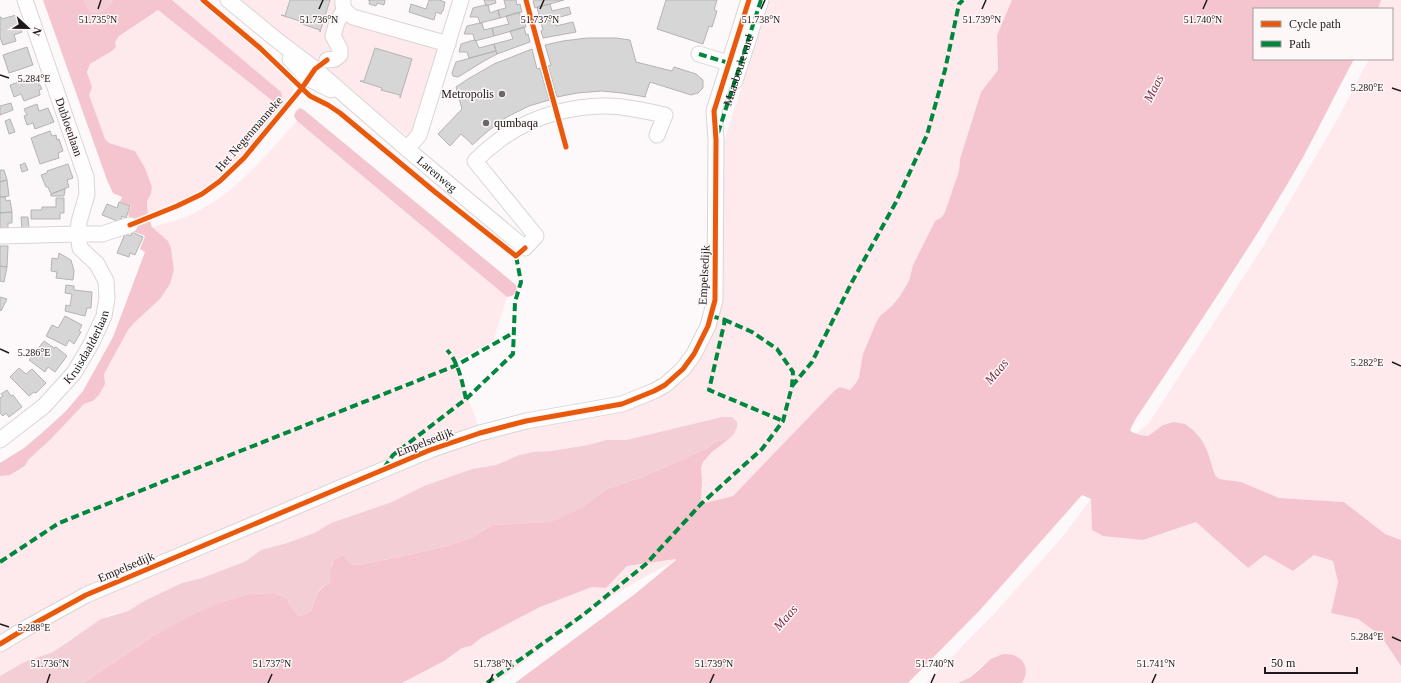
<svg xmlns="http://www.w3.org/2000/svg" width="1401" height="683" viewBox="0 0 1401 683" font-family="Georgia,serif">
<rect width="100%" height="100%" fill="#fdf8f9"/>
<!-- green -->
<path fill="#fee9ed" d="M172 0H199L268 58 284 77 293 85 294 89 292 95C264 129 237 169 198 192 182 202 165 208 148 215L147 201 151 194 152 187 145 168 135 151 109 143 105 139C96 116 81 88 90 64L112 51 115 42 119 36 158 10 273 101 280 92Z
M239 0H336V1L438 46 441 53 414 134 408 137Z
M770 0H1012L997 35 998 70 981 92 960 159 959 171 945 212 942 217 935 221 913 265 909 281 900 296 892 306 881 316 856 383 850 390 840 387 835 390 733 496 701 504 702 480 701 468 703 462 712 452 734 434 722 417 626 440H606L588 445 551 451 533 452 519 455 496 465 472 469 424 486 392 502 331 523 314 533 287 543 261 550 246 561 202 578 182 583 146 600 128 611 109 615 66 642 53 652 24 662 0 676V650L51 618 367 481 497 432 632 406 707 341 722 148Z
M1381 0H1401V540L1385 534 1344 502 1279 498 1241 482 1219 479 1215 475 1207 450 1194 431 1174 422 1163 425 1148 436 1140 435 1134 433H1137L1149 423 1264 245 1337 120 1369 59H1392V9H1378Z
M297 121 507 297 493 341 454 362 479 427 0 640V476L10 475 25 467 29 459 50 440 84 404 93 401 105 384 104 374 128 330 134 323 160 299 170 284 174 270 171 248 168 241 152 227C167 223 184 219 198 211 238 191 267 154 297 121Z
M1091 499 1092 530 1143 540 1196 522 1248 568 1265 555 1293 571 1314 555 1333 561 1338 582 1331 613 1358 619 1381 636 1401 666V683H1022L1024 679 1025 663 1019 658 1009 654 981 666 971 677 958 683H926L994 614 1064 535Z
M677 559 615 594 495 683H402L444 661 462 648 471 646 481 638 540 607 592 587 606 588 627 566Z"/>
<!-- forest -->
<path fill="#f4ced5" d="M84 0H113C108 8 100 16 90 13Z
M722 417H732L737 422V427L734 434 730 438 714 442 709 447 688 457 642 477 607 489 582 507 562 518 548 522 492 525 473 537 447 546 403 556 359 565 351 564 346 558 332 563 329 583C315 590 316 598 311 611L302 616 297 615 286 598 275 593 250 594 224 601 155 635 83 683H0V676L24 662 53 652 101 619 128 611 146 600 182 583 202 578 246 561 261 550 287 543 314 533 331 523 392 502 424 486 472 469 496 465 519 455 533 452 551 451 588 445 606 440H626Z"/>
<!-- water -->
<path fill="#f4c5ce" d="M43 0H84L90 12C100 16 108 8 113 0H172L281 92 282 96 278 101 274 102 158 10 119 36 115 42 116 47 112 51 90 64 87 72 92 87 89 95 105 139 109 143 135 151 145 168 152 187 151 194 147 201V205L148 215 152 227 168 241 171 248 174 270 170 284 160 299 134 323 128 330 104 374 105 384 99 395 93 401 84 404 50 440 29 459 25 466 10 475 0 476V463L24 448 43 432 66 411 83 391 113 337 145 252 140 249 145 236 135 232 128 214 131 206 120 202 122 197 113 193 107 180Z
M1012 0H1381L1378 9H1254V59H1354C1336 92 1320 126 1302 159 1250 249 1192 334 1135 420L1130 430 1132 432 1140 435 1148 436 1163 425 1174 422 1185 424 1194 431 1201 439 1207 450 1215 475 1219 479 1241 482 1279 498 1344 502 1385 534 1401 540V666L1381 636 1358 619 1331 613 1338 582 1333 561 1314 555 1293 571 1265 555 1248 568 1196 522 1143 540 1103 536 1092 530 1091 499 1082 495 980 610 908 683H515L635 594 676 560V559L627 566 606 588 592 587 540 607 481 638 471 646 462 648 444 661 402 683H83L155 635 189 617 224 601 250 594 275 593 286 598 297 615 302 616 311 611C316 598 315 591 329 583 332 570 328 562 342 556L346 558 351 564 359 565 403 556 447 546 473 537 492 525 548 522 561 518 582 507 607 489 642 477 688 457 709 447 714 442 730 438 712 452 703 462 701 468 702 480 701 504 733 496 835 390 840 387 850 390 856 383 859 377 863 354 876 323 880 316 892 306 900 296 909 281 913 265 935 221 942 217 945 212 959 171 960 159 981 92 998 70 997 35Z
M300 108 304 110 516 285 517 292 512 296 507 297 297 121 294 116 296 111Z
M1003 654C1021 653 1032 666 1022 683H958L971 677 991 659Z"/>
<!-- building -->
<path fill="#d6d6d7" stroke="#b4b4b5" d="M290 0H330L320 32V30L302 24 303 22 281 15 285 16Z
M368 0H385L384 5 377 3 376 6 369 4 370 0Z
M429 0H439L445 2 443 11H442L441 14 436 12 434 20 409 12 411 4 426 9Z
M484 0H495L496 3 486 6Z
M504 0H516L517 5 520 4 522 12 500 18 498 10 506 8Z
M535 0H564L535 8 533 1Z
M666 0H717L714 10 717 11 712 27 709 26 703 44 657 29Z
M550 4 552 11 569 7 571 14 539 23 537 16 539 15 537 7Z
M485 5H488L490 13 498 10 500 18 480 23 478 17H470L473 8Z
M519 12 522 20 524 19 526 27 494 36 492 28 509 24 506 16Z
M16 15 22 32 14 35 16 41 3 45 0 38V17H1L2 19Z
M555 19 556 26 573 22 576 32 543 38 541 31 543 30 541 23Z
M480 23H482L484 30 492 28 494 36 475 41 473 34H464L467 26Z
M524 27 526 35 528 34 530 42 497 54 494 44 513 39 510 31Z
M587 38H616L630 40 636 62 672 71 674 67 696 74 703 80V88L698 93 691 95 650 82 645 96 646 97 622 93 602 91 577 93 557 97 548 66 551 65 545 45 563 41Z
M474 40 476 41 479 48 494 44 496 51 469 58 467 52H459L461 44Z
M27 47 33 65 9 73 3 55Z
M375 48 412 59 400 98V95L381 90 382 88 360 81H364Z
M532 49 537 69 540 68 549 100 529 106 507 117 488 131 472 145V144L461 134 450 146 438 134 462 109 456 87 468 79 494 64Z
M496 51 497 54 484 61 458 77 453 76 452 73 456 62Z
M34 77 36 81 39 80V86L40 85 42 89 39 90 40 95 24 101 21 94 14 97 10 85Z
M11 103 13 110 0 115V106Z
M37 104 39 111 48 108 54 122 35 129 33 123 27 125 24 116 27 115 24 109Z
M10 119 15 132 9 134 5 121Z
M50 131 52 136 56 135 57 140 59 139 63 151 58 153 59 158 40 164 31 138Z
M25 163 28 170 22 172 20 165Z
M68 164 73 178 67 180 69 187 51 194 48 187H46L41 175 47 173V171Z
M0 170H4L7 180 0 182Z
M7 180 9 196 0 197V182Z
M65 189 64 196H51V194Z
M0 197H5L6 201 10 200 12 212 0 213Z
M56 198H64V213H60V219H31V210H42V207H56Z
M119 202 130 206 126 218 122 216 120 222 102 215 107 204 117 208Z
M12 212V223H8V228H0V213Z
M21 217H28L29 229H22Z
M132 232 143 237 135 255 130 253 129 257 117 253 125 234 131 236Z
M0 246H8L7 267 0 266Z
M59 253 71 260 74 271 73 280 56 278 57 272 51 271 52 258 58 259Z
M0 266 7 267 4 282 0 281Z
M66 285 74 286V290L92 292 91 308H87L85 316 65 311 66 305 70 306 72 294 65 293Z
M0 297 7 299 1 311 0 310Z
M65 316 82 325 79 331 81 332 74 344 69 340 66 346 46 336 52 325 58 328Z
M44 341 54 348 56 347 67 356 55 372 48 367 45 372 29 360Z
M19 368 26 374 32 369 46 383 36 393 34 392 29 396 10 377Z
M7 390 11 396 13 395 22 407 9 417 6 413 3 416 0 413V398L3 396 1 394Z"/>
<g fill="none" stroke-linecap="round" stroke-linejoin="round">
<!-- minor casing -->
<g stroke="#d9d5d5" stroke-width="17">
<g id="minor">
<path id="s1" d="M228 0 278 41 315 69 407 149 525 248 536 236 475 161C482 154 490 147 498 141 532 115 580 102 622 107 636 109 651 112 665 115L657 135"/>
<path d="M343 0C342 9 346 12 353 17L448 44"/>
<path d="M699 54 738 66"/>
<path d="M290 59 309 79 331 90"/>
<path d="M327 60 335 59 340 55V49L333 36 337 22 344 10"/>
<path d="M735 81 761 0"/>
<path d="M407 149 419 135 461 0"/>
<path d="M0 236 78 234H102L130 225"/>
<path id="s2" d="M0 440 44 406 74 373 91 344 104 316 107 298 106 281 97 264 80 248 78 234 79 222 87 194 86 177 25 0"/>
<path d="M0 644 28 627 86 595 430 450 480 433 526 421 622 404 654 391 665 385 683 369 694 354 708 326 715 300 716 140 714 111 749 0"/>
</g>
</g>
<!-- minor -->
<use href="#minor" stroke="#fffefe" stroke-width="15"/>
<!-- quiet -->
<g stroke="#00873e" stroke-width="4" stroke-dasharray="8 4" stroke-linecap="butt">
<path d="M699 54 732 64"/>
<path id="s3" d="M718 133 761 0"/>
<path d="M711 316 725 320 709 390 783 421"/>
<path d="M792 386 812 362 852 282 896 202 927 135 945 70 959 4 963 0"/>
<path d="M466 399 513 354 515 302 521 282 516 256"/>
<path d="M384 468 393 455 466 399C462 382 459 363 447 350"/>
<path d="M0 562 59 523 457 365 513 333"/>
<path d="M487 683 583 615 646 564 701 504 762 449 783 421 792 386 793 372 777 349 752 332 725 320"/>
</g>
<!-- cycleway casing -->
<g stroke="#fef7f8" stroke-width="8">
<path id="cycleway" d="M203 0 260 48 310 96 328 105 340 113 435 192 516 256 525 248
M526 0 566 147
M130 225 177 206 202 194 220 181 244 158 302 88 315 69 327 60
M0 644 28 627 86 595 430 450 480 433 526 421 622 404 654 391 665 385 683 369 694 354 708 326 715 300 716 140 714 111 749 0"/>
</g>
<!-- cycleway -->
<use href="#cycleway" stroke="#e8590c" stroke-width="5"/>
</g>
<!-- ticks -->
<path fill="none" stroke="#1d191a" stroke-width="1.5" d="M98 9 101 0M319 9 323 0M540 9 544 0M761 9 765 0M982 9 986 0M1203 9 1207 0M0 75 9 78M1392 88 1401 91M0 349 9 353M1392 362 1401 366M0 624 9 627M1392 637 1401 641M47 683 50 674M268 683 272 674M489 683 493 674M710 683 714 674M931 683 935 674M1152 683 1156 674"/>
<!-- markers -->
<g fill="#6b6768" stroke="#fef7f8" stroke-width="1.5">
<circle cx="502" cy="94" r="4"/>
<circle cx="486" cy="123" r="4"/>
</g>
<g text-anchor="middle" stroke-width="3" stroke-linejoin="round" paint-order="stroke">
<!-- street labels -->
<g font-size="12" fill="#1d191a" stroke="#fef7f8">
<text dy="4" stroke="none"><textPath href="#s3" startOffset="66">Maasboulevard</textPath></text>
<text transform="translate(69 127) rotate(71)" y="4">Dubloenlaan</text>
<text transform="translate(249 134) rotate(-49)" y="4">Het Negenmanneke</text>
<text dy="4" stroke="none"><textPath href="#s1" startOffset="272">Larenweg</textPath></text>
<text transform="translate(704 275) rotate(-87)" y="4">Empelsedijk</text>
<text dy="4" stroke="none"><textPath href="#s2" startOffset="129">Kruisdaalderlaan</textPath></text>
<text transform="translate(425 442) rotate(-21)" y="4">Empelsedijk</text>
<text transform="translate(126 567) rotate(-23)" y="4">Empelsedijk</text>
</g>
<!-- poi labels -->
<g font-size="12" fill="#1d191a" stroke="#fef7f8" text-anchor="end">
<text x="494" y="98">Metropolis</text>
<text x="494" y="127" text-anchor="start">qumbaqa</text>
</g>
<!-- water labels -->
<g font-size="13" font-style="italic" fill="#7d3146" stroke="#fef7f8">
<text transform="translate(1153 88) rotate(-63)" y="5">Maas</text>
<text transform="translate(996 371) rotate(-50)" y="5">Maas</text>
<text transform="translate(785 617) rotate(-49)" y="5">Maas</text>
</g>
</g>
<g font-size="10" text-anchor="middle" fill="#1d191a" stroke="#fef7f8" stroke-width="3" stroke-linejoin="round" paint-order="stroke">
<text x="98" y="23">51.735°N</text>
<text x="319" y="23">51.736°N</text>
<text x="540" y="23">51.737°N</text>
<text x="761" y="23">51.738°N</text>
<text x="982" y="23">51.739°N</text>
<text x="1203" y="23">51.740°N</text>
<text x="34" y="82">5.284°E</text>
<text x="1367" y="91">5.280°E</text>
<text x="34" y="356">5.286°E</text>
<text x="1367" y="366">5.282°E</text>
<text x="34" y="631">5.288°E</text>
<text x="1367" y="640">5.284°E</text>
<text x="50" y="667">51.736°N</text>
<text x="272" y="667">51.737°N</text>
<text x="493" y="667">51.738°N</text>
<text x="714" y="667">51.739°N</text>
<text x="935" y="667">51.740°N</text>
<text x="1156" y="667">51.741°N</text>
</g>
<!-- legend -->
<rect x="1253" y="8" width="140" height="52" fill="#fef7f8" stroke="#a49e9f"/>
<rect x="1261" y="21" width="20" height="6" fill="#e8590c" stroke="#a49e9f"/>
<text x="1289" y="28" font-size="12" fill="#1d191a">Cycle path</text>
<rect x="1261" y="41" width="20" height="6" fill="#00873e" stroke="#a49e9f"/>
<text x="1289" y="48" font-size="12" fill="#1d191a">Path</text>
<!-- north arrow -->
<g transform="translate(28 28) rotate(112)" stroke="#fef7f8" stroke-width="3" paint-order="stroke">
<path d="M0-3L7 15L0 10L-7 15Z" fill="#1d191a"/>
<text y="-6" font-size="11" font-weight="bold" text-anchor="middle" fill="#1d191a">N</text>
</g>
<!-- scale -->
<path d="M1265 667v6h92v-6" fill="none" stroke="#1d191a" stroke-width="2"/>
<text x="1271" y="667" font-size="12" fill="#1d191a" stroke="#fef7f8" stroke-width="3" paint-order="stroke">50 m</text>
</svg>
